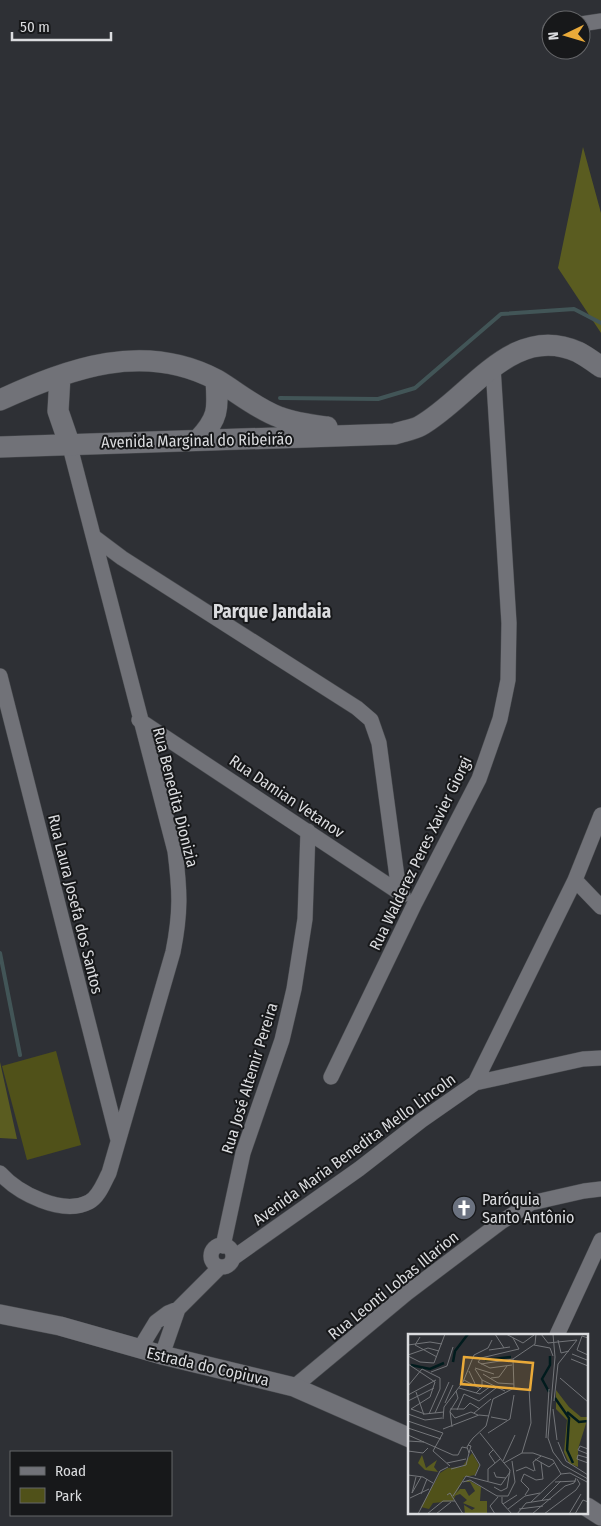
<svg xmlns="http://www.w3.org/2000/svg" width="601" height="1526" viewBox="0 0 601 1526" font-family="'Fira Sans Condensed',sans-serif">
<rect width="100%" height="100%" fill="#2e3035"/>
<!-- green -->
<path fill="#505119" d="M56 1051 81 1145 27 1160 2 1066Z"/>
<!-- forest -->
<path fill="#5a5c20" d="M583 147 601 213V333L558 268Z
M0 1062 17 1139 0 1138Z"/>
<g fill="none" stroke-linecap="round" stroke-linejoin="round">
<!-- stream -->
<path stroke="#425557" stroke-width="4" d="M280 398 378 399 415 388 501 314 574 309 601 323
M0 953 20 1055"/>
<!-- minor casing -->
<g stroke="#494b4f" stroke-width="16">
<path id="minor" d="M581 24 601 21
M550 29H551
M94 537 122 558 357 708 371 720 379 743 399 892
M0 676 118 1140
M139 720 403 895
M575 880 601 907
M331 1077 415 903 479 779 500 719 508 680 509 623 493 367
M475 1083 583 1059 601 1058
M0 1173C18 1193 62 1216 89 1202 99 1197 104 1182 109 1173L173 952C181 912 180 891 175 851L69 443
M211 1256a11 11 0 1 1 22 0a11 11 0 1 1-22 0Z
M223 1246 243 1153 282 1040 294 989 305 919 308 831
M233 1258 359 1169 422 1120 475 1083 575 880 601 815
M557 1335 601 1240
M139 1350 156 1322 168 1313 178 1309 220 1267
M162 1355 178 1309
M294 1387 407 1293 501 1222 531 1203 584 1191 601 1189"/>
</g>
<!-- tertiary casing -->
<g stroke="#494b4f" stroke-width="20">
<path id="tertiary" d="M0 1314 60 1326 162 1355 294 1387 410 1438
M587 1507 601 1516"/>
</g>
<!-- secondary casing -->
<g stroke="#494b4f" stroke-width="22">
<path id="secondary" d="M60 376 58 411 69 443
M0 400C70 368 144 341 217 380 237 392 257 409 279 417 294 423 311 425 327 427
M198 440C219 418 218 409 216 380
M0 447 395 434C403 431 413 430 420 426 470 398 512 322 578 352 586 356 594 362 601 367"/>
</g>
<!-- minor -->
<use href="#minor" stroke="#717278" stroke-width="15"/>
<!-- tertiary -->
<use href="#tertiary" stroke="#717278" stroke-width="19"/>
<!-- secondary -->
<use href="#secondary" stroke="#717278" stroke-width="21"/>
</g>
<!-- icons -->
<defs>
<g id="church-disc" transform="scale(1.25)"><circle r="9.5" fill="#6b7280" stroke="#17181a"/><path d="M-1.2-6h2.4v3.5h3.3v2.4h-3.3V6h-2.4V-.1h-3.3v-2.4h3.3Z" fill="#fff"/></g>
</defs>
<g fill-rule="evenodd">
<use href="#church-disc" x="464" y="1208"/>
</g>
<g text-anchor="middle" stroke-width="4" stroke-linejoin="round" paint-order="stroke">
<!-- street labels -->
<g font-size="16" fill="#dbdcdf" stroke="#17181a">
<text transform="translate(197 440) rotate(-1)" y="6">Avenida Marginal do Ribeirão</text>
<text transform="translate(287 796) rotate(34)" y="6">Rua Damian Vetanov</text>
<text transform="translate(176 797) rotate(76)" y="6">Rua Benedita Dionizia</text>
<text transform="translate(420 853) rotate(-64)" y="6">Rua Walderez Peres Xavier Giorgi</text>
<text transform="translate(76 904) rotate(76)" y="6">Rua Laura Josefa dos Santos</text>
<text transform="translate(249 1078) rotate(-73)" y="6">Rua José Altemir Pereira</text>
<text transform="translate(354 1149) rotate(-36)" y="6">Avenida Maria Benedita Mello Lincoln</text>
<text transform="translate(393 1285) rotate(-39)" y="6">Rua Leonti Lobas Illarion</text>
<text transform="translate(208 1366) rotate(13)" y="6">Estrada do Copiuva</text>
</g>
<!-- poi labels -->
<g font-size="16" fill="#dbdcdf" stroke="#17181a" text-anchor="start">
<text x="482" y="1205">Paróquia<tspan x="482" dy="18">Santo Antônio</tspan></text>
</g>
<!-- quarter labels -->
<g font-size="19" font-weight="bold" fill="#dbdcdf" stroke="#17181a">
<text x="272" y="618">Parque Jandaia</text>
</g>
</g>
<!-- overview -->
<g transform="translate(408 1334)">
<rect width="180" height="180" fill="#2e3035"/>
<path d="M64 119 71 131 67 141 56 143 45 167 25 169 21 175 13 173 32 139 40 134 54 133Z" fill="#505119"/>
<path d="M148 56 161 73 173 83H180L170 115V133L161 129 156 118 159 86 148 75ZM14 121 18 134 29 126 26 133 30 138 17 136 10 129ZM60 146 73 153 72 167H79V180H57L56 171 64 176 67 174 55 169 59 166 52 160 46 162 52 155H57L61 162 67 157 62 148H57Z" fill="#5a5c20"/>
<path fill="none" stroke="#011b1d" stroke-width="2.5" d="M77 26 103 23M45 28 47 17 60 0M3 31 22 35 36 29M141 58 134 45 142 31V22M147 64 161 84 159 116 165 129M159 78 171 88 180 87"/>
<path fill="none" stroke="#737579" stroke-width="1" d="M87 0 96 14M98 0 115 9 126 1M133 0 140 9 169 6 150 30M145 0 147 23 140 104 145 118 155 131 180 145M12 3 7 11 29 23M180 4 174 2 169 16 180 21M150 6 153 19 161 17M0 11 22 8 34 10M126 11 142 14 145 22M81 16 102 13M164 20 179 26M0 21 20 14 31 17M0 22 12 28 26 29 37 0M163 25 180 32M0 30 27 48 22 63 3 75 17 80 36 78M73 30 105 25M104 31 82 34 70 28 73 24 111 15 105 4M67 34 86 40M67 35 74 46 97 57M61 37 68 52M23 38 39 32 45 13M75 40 90 49 106 50M83 44 91 43 99 32M152 44 180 68M56 46 73 55M0 52 14 35 32 44M51 54 72 60 83 52M8 58 16 81M68 59 74 53V46M0 61 28 46M0 67 26 54M146 67 150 30M37 69 45 51M42 75H56L62 69 72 75M145 75 149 106M49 76 56 60 71 67 88 54M42 78 47 84 63 78 70 81M27 79 41 48M66 79 83 65M0 80 17 86 34 84M21 80 32 55V44M83 83 99 86M35 85 36 73 55 48 66 21 80 14 84 6M0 87 35 99 25 117 42 132M44 93 42 77 50 64 48 57M0 94 33 105M35 95 71 81 81 82M72 99 96 129 114 119H125L145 126 153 140 162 139 179 148M80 99 102 85 106 61M0 101 45 121H50L54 113 59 114M138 104 141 55M0 107 16 108M150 108 158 127 180 141M60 111 63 112 61 119 59 113 62 108 65 104 78 92 85 65 106 54 105 25 127 10 128 0M180 115 172 112 170 116 180 120M63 116 72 131 67 142M85 116 81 120 87 129M0 117 15 119 20 114M114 119 123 89 121 54M180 124 170 121 169 125 180 129M127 125 141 133 146 129M95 127 107 101M39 129 58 125M43 135 58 131 61 119M108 137 118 133 126 137M127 137 125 128 133 122M86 138 88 143 98 144M116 140 128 146 135 145 133 128M116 140 113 147 121 155 117 161M0 141 15 143 25 149M8 143 4 159 13 143M80 147V135L92 125M55 148 62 146 89 162H100L107 148 104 127M147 148 168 147M86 153 93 157 99 154 102 136 96 129M13 160 19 145M39 161 42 159 55 180M45 162 58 142 93 151 102 138M94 163V169L104 180M2 164 21 155M134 166 153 147M123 168 153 140M95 170 109 161M100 175 117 162 132 159M111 175 135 172M10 180 32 137 40 133M19 180 35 167H47M28 180 43 168M87 180 82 172 90 163M109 180 118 169 143 165M124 180 157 152 166 149 168 144M136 180 168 156 172 150 169 145M161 180 173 160M167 180 175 166 180 168"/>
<path fill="#eaaa39" fill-opacity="0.15" stroke="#eaaa39" stroke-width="2.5" d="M56 23 125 29 122 56 53 50Z"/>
<rect width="180" height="180" fill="none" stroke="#dbdcdf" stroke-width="2.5"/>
</g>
<!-- legend -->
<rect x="10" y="1451" width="162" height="65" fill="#17181a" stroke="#656669"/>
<rect x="20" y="1467" width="25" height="8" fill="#717278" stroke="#656669"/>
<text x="55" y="1476" font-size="15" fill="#dbdcdf">Road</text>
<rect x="20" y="1488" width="25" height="15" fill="#505119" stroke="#656669"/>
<text x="55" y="1501" font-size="15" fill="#dbdcdf">Park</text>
<!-- north arrow -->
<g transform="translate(566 35) rotate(265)"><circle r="24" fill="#17181a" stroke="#656669"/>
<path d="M0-4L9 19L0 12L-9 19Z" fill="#eaaa39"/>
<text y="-8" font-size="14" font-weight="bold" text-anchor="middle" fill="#dbdcdf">N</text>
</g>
<!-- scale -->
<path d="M12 32v8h99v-8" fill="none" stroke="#dbdcdf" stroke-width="2.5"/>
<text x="20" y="32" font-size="15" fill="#dbdcdf" stroke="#17181a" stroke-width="4" paint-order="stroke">50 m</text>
</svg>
